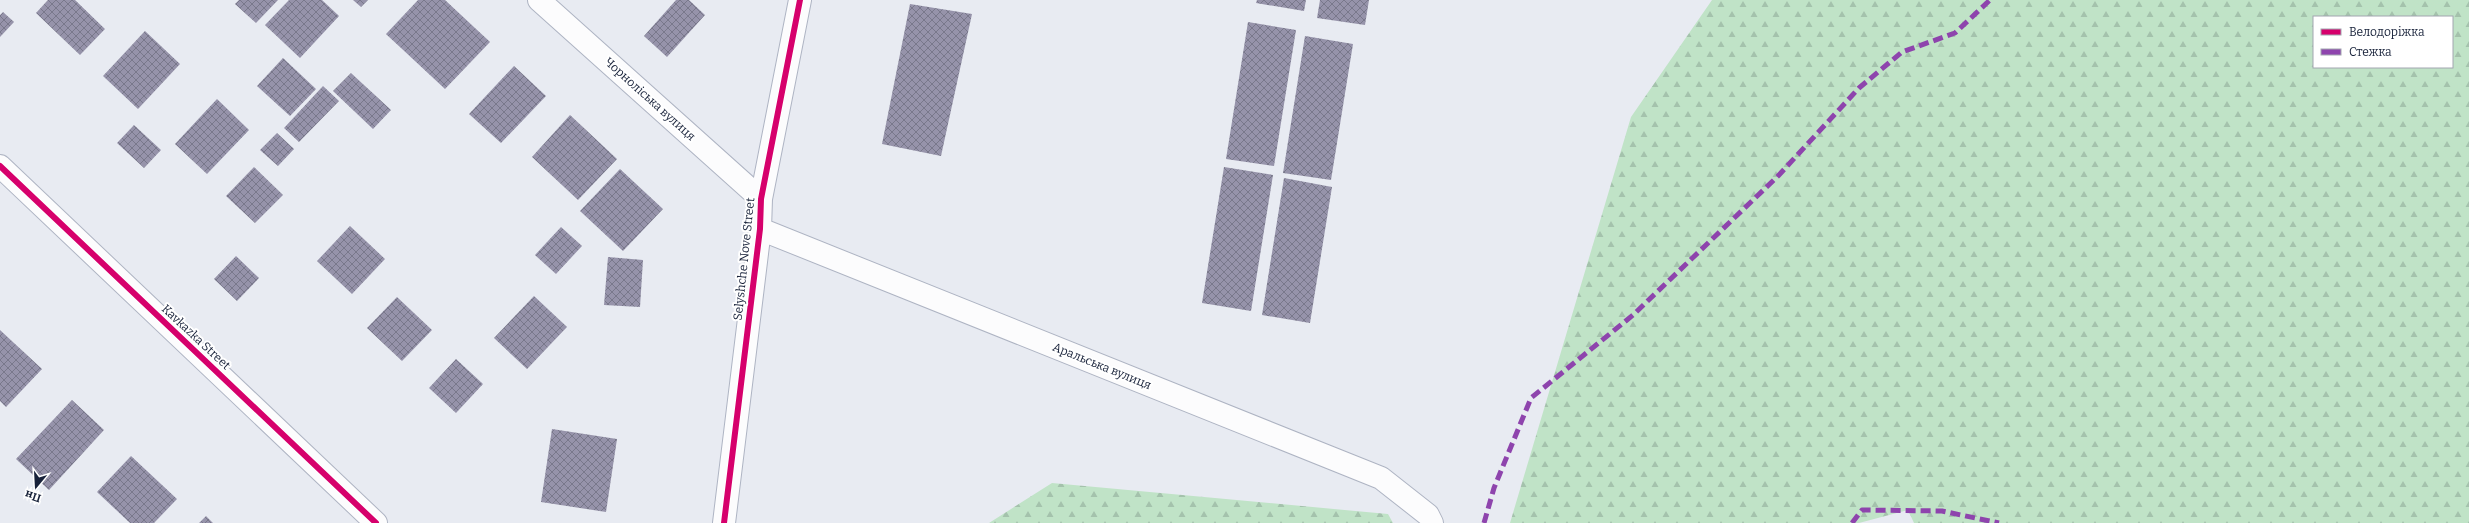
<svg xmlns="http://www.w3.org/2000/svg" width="2469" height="523" viewBox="0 0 2469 523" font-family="Bitter,serif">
<defs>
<pattern id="forest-firs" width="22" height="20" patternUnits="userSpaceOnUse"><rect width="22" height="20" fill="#c0e3c7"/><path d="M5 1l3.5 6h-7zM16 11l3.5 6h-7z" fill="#a4c2ac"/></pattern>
<pattern id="building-cross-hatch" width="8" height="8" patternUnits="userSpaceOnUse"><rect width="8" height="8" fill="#9693aa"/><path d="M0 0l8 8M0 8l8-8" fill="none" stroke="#79788b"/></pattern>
</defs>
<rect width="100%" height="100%" fill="#e8ebf2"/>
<!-- forest -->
<path fill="url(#forest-firs)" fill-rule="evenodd" d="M1712 0H2469V523H1914L1908 510 1859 523H1510L1631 117ZM2314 17H2452V67H2314Z
M1052 483 1388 514 1393 523H989Z"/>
<!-- building -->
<path fill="url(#building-cross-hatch)" d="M48 0H75L105 29 80 55 36 13Z
M239 0H278L256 23 235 4Z
M289 0H322L339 16 300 58 265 25Z
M353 0H368L361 7Z
M418 0H445L490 42 445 89 386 34Z
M676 0H689L705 15 667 57 644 36Z
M1257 0H1306L1304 11 1256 3Z
M1320 0H1369L1365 25 1317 18Z
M910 4 972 14 941 156 882 144Z
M3 12 14 22 0 37V15Z
M1248 22 1296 30 1274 166 1226 159Z
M145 31 180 64 138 109 103 76Z
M1305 36 1353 44 1331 180 1283 173Z
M283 58 316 89 290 116 257 86Z
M514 66 546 96 501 143 469 114Z
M351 73 391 110 373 129 333 91Z
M323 86 339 101 299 142 284 128Z
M217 99 249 130 207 174 175 144Z
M570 115 617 159 578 200 532 157Z
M134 125 161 150 144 168 117 143Z
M277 133 294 149 278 166 260 150Z
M254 167 283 195 255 223 226 196Z
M1224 167 1273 175 1251 311 1202 303Z
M620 169 663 209 623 251 580 211Z
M1284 178 1332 187 1310 323 1262 315Z
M350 226 385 259 352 294 317 261Z
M561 227 582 246 556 274 535 255Z
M236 256 259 278 237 301 214 279Z
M608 257 643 260 640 307 604 305Z
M534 296 567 327 527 369 494 338Z
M397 297 432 330 402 361 367 328Z
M0 330 42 369 6 407 0 401Z
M456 359 483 384 456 413 429 388Z
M72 400 104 430 49 490 16 459Z
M552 429 617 439 606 512 541 502Z
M131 456 177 499 154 523H130L97 492Z
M206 516 213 523H199Z"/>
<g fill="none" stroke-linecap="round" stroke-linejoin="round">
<!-- minor casing -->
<g stroke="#aeb4c3" stroke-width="24">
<path id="minor" d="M539 0 761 199
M0 166 376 523
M760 229 1381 478 1428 515 1432 523
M724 523 760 229 761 199 800 0"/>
</g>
<!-- minor -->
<use href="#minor" stroke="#fcfcfd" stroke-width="22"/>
<!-- quiet -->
<path stroke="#8e44ad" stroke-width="5" stroke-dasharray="10 5" stroke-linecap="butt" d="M1484 523 1494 488 1531 398 1633 315 1778 176 1859 88 1902 52 1955 33 1990 0
M1852 523 1862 510 1942 511 1999 523"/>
<!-- cycleway casing -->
<g stroke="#fff" stroke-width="8">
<path id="cycleway" d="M0 166 376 523
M724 523 760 229 761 199 800 0"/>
</g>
<!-- cycleway -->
<use href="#cycleway" stroke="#d6006c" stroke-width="6"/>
</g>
<g text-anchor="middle" stroke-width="4" stroke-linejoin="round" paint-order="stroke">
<!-- street labels -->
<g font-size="12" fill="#172139" stroke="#fff">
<text transform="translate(650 99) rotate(42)" y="4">Чорноліська вулиця</text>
<text transform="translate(744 259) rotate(-84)" y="4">Selyshche Nove Street</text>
<text transform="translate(196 337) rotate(43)" y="4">Kavkazka Street</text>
<text transform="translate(1102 366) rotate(22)" y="4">Аральська вулиця</text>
</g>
</g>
<!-- legend -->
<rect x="2313" y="16" width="140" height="52" fill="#ffffff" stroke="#a2a6b0"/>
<rect x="2321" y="29" width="20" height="6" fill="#d6006c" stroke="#a2a6b0"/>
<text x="2349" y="36" font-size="12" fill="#172139">Велодоріжка</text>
<rect x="2321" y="49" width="20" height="6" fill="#8e44ad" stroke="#a2a6b0"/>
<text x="2349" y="56" font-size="12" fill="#172139">Стежка</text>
<!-- north arrow -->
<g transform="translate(36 487) rotate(198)" stroke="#ffffff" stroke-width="3" paint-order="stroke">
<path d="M0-3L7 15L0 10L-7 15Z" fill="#172139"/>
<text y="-6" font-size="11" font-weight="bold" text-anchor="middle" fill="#172139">Пн</text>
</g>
</svg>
